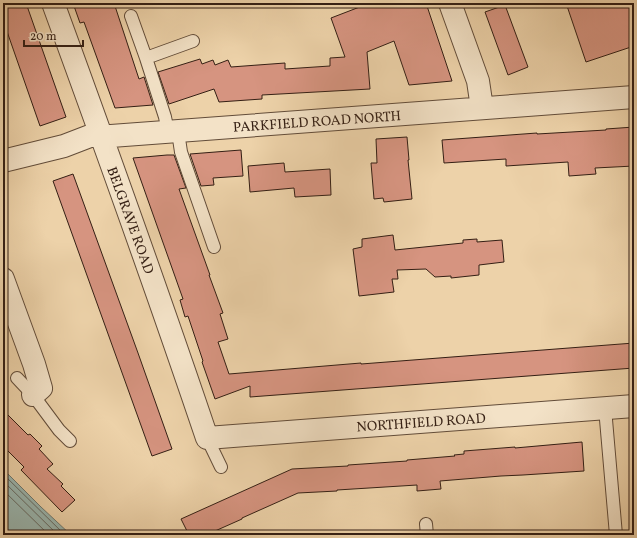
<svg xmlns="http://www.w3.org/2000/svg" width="637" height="538" viewBox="0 0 637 538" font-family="Vollkorn,serif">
<rect width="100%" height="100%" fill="#edd2a9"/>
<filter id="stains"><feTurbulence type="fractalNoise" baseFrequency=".005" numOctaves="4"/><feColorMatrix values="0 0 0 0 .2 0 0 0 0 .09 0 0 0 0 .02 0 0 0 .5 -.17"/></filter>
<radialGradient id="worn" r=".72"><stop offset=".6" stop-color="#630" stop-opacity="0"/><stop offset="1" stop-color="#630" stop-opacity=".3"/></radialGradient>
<!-- water -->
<path fill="#9ab6af" stroke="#717a71" d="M3 469 41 507 71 535H7L3 530Z"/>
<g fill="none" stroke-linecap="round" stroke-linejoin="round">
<!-- shore -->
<path stroke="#676a62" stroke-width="1" d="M3 474 65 535
M3 481 58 535
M3 490 49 535"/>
</g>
<!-- building -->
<path fill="#d69480" stroke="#341f14" d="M3 3H26L66 117 40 126 3 20Z
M84 3H114L139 79 144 77 153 105 115 108 84 22 80 23 74 6Z
M370 3H426L452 81 409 85 394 41 367 52 370 89 262 95V99L219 102 214 89 169 104 158 72 200 59 202 64 213 60 215 65 228 60 231 67 285 63V69L330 66V58L345 57 331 18Z
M566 3H634V46L586 62Z
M505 5 528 67 508 75 485 12Z
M634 127V166L595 168 596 174 569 176 568 162 506 166V159L444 163 442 140 537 133V134L606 130V129Z
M407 137 409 160H408L412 199 384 202 383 198 374 199 371 163H377L376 139Z
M241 150 243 176 213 178 214 185 201 186 190 154Z
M167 155H174L186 188 179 189 210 275H209L223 313 220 314 228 339 218 342 229 374 361 363V364L634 343V368L250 397V386L215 399 202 362 203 361 188 316 185 317 180 300 183 299 133 158Z
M284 163 285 172 330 169 331 195 295 197 294 188 250 192 248 166Z
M73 174 138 353 172 449 152 456 53 181Z
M393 235 395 250 463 243V240L477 239V242L502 240 504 262 479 265V275L451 278V276L435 277 426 269 397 270 398 279H392L394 292 359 296 353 249 362 247V239Z
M3 410 28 435 30 434 42 446 39 449 53 464 47 469 63 484 61 486 75 500 62 512 21 470 24 467 3 446Z
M582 442 584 471 523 475 501 476 440 481 441 489 417 491V485L337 490V491L298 493 242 518V519L206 535H189L181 519 292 469 348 466V465L407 461V460L455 456 454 455 464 454V451L515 447V448Z"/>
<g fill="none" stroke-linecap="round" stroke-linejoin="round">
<!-- lane casing -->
<g stroke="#624c39" stroke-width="14">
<path id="lane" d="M131 16 146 58 165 117 168 132
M146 58 193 41
M178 132 181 152 214 247
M17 378 33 395 59 430 70 441
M605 408 616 535
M207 438 221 467
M426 524 427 535"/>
</g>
<!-- street casing -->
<g stroke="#624c39" stroke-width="24">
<path id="street" d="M53 3C106 148 158 293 207 438L634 406
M450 3 478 81 482 108
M3 161 64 146 90 136H111L634 97
M3 279 34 364 41 388 33 395"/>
</g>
<!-- lane -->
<use href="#lane" stroke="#f3e2c7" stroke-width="12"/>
<!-- street -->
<use href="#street" stroke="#f3e2c7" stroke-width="22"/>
</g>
<g text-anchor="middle" stroke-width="4" stroke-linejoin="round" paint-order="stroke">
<!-- street labels -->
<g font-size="14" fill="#341f14" stroke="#f3e2c7">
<text transform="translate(317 121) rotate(-4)" y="5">PARKFIELD ROAD NORTH</text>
<text transform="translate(131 220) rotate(70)" y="5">BELGRAVE ROAD</text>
<text transform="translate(421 422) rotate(-4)" y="5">NORTHFIELD ROAD</text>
</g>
</g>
<!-- margin -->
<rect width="637" height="538" fill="none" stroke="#edd2a9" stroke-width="16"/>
<rect x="4" y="4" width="629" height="530" fill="none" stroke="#341f14" stroke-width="2"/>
<rect x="8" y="8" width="621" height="522" fill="none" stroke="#341f14"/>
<!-- scale -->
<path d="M24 40v6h59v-6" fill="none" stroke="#341f14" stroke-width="2"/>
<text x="30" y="40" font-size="12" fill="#341f14" stroke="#f3e2c7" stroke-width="3" paint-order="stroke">20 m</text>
<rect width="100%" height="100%" filter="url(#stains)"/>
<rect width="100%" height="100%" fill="url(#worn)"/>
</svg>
